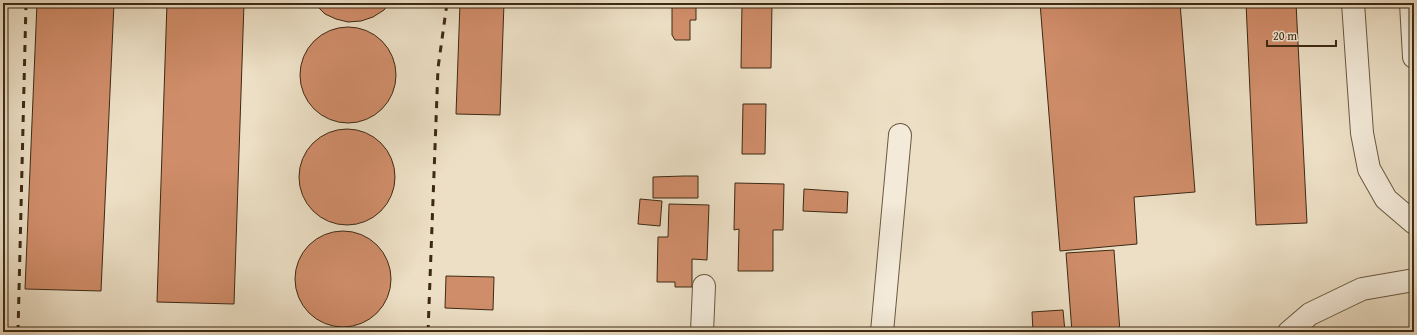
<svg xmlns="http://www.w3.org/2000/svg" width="1417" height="335" viewBox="0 0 1417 335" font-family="'Gentium Book Plus',serif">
<rect width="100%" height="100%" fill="#ecdfc5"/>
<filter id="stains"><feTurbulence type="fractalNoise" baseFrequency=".005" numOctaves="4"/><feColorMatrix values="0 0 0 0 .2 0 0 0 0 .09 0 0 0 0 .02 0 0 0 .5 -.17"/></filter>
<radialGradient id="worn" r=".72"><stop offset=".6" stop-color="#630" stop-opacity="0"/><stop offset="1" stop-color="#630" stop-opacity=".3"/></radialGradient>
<!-- building -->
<path fill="#d08d6a" stroke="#3d2a14" d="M37 3H114L101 291 25 289Z
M167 3H244L234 304 157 302Z
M314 3H389L384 10 373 17 361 21 348 22 336 19 325 14Z
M460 3H504L500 115 456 114Z
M672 3H696V20H690V40H675L672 35Z
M742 3H772L771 68H741Z
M1040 3H1180L1195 192 1134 197 1137 244 1060 251Z
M1246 3H1296L1307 223 1256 225Z
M300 75a48 48 0 1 1 96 0a48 48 0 1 1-96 0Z
M743 104H766L765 154H742Z
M299 177a48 48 0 1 1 96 0a48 48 0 1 1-96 0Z
M684 176H698V198H653V177Z
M735 183 784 184 783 230H773V271H738L739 229 734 230Z
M804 189 848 192 847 213 803 211Z
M640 199 662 201 660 226 638 224Z
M669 204 709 205 707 260 692 259V287H675V282H657L658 237H668Z
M295 279a48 48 0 1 1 96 0a48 48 0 1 1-96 0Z
M1114 250 1120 332H1072L1066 253Z
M446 276 494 277 493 310 445 308Z
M1063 310 1065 332H1033L1032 312Z"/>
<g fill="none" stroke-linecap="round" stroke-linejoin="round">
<!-- minor casing -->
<g stroke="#695740" stroke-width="24">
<path id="minor" d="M1353 3 1362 133 1369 169 1386 199 1414 223
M1411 3 1414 57
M702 332 704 286
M882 332 900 135
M1289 332 1310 314 1362 289 1414 280"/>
</g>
<!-- minor -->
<use href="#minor" stroke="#f3ead9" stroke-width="22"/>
<!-- rail -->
<path stroke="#3d2a14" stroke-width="3" stroke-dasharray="7 7" stroke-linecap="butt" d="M18 332 26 3
M428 332 438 68 447 3"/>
</g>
<!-- margin -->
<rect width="1417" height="335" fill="none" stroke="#ecdfc5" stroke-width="16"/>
<rect x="4" y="4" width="1409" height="327" fill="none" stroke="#3d2a14" stroke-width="2"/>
<rect x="8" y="8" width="1401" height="319" fill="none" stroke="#3d2a14"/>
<!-- scale -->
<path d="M1267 40v6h69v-6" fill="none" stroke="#3d2a14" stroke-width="2"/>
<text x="1273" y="40" font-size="12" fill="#3d2a14" stroke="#f3ead9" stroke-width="3" paint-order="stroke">20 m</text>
<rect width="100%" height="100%" filter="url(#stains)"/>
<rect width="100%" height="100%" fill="url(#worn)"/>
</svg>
